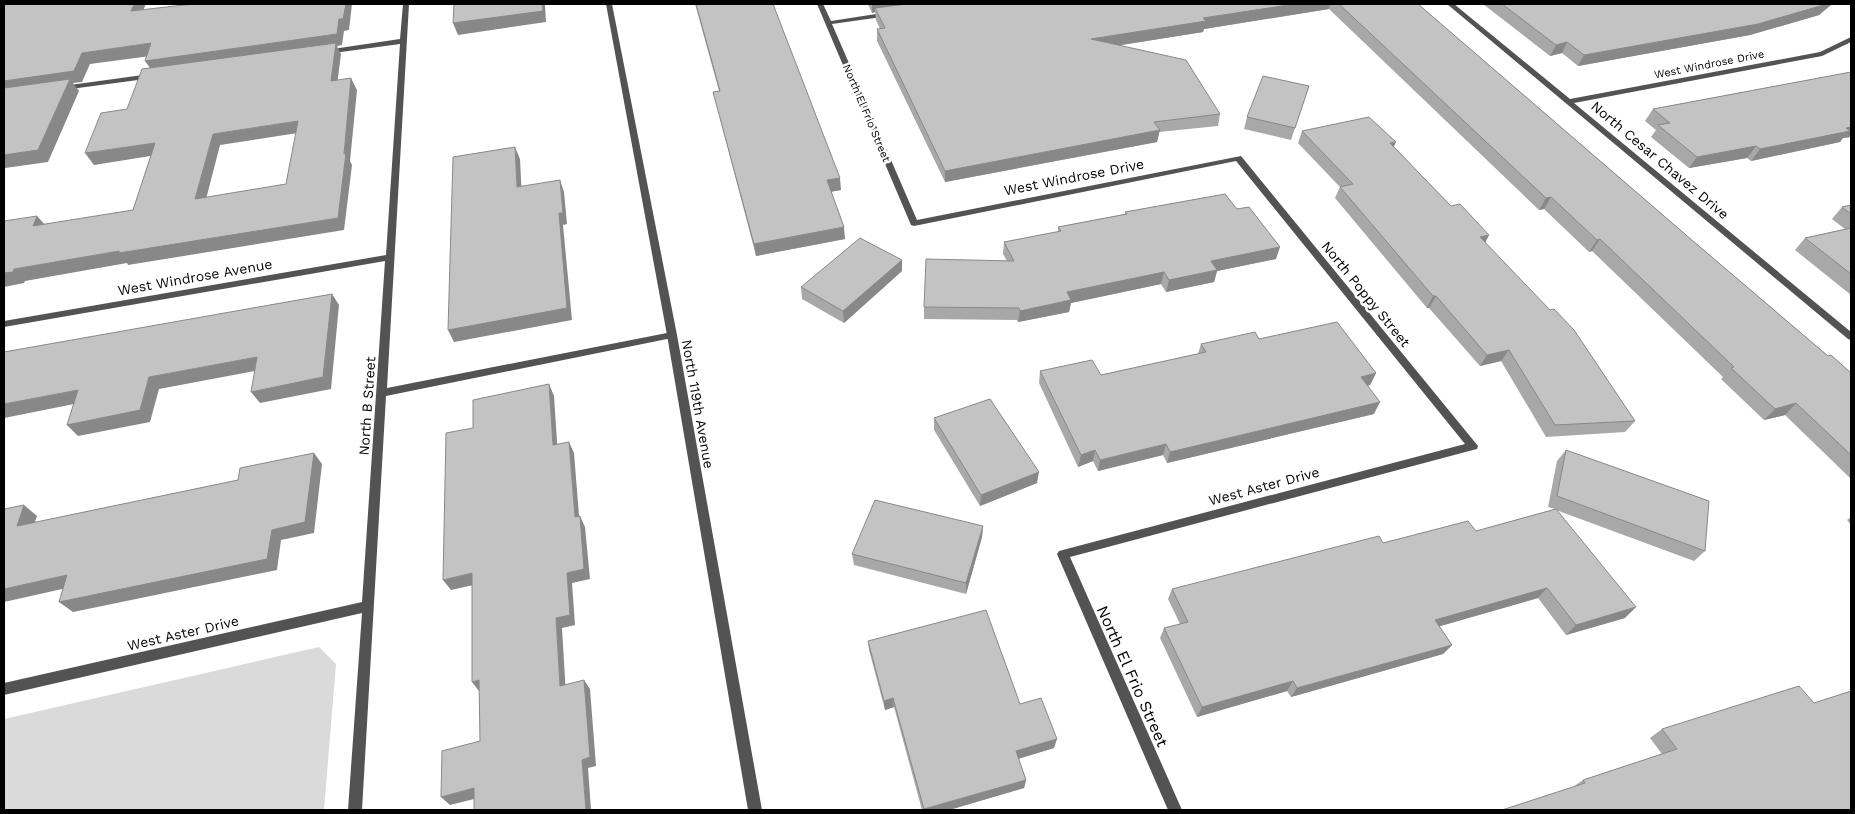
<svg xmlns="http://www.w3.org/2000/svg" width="1855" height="814" viewBox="0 0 1855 814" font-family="'Work Sans',sans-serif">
<rect width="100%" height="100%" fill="#fff"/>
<!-- green -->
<path fill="#dadada" d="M319 647 336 664 324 810H4V719Z"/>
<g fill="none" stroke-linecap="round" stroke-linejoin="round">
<!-- minor -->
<path fill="#535353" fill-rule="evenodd" d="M403 4H409L387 388 672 332 677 335 672 338 386 396 362 810H348L362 613 4 695V683L362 602 385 261 4 327V321L386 255 400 44 326 54 322 52 326 50 400 39Z
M817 4H823L831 21 889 12 892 14 889 16 832 24 917 220 1241 156 1478 446 1477 449 1473 450 1070 557 1182 810H1168L1057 554 1059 551 1465 444 1236 161 914 226 911 225Z
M1447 4H1454L1570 99 1820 52 1851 37V42L1822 56 1574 103 1851 332V340L1848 339Z
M150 74 154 76 153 78 63 90 59 88 63 86Z"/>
<!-- tertiary -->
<path fill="#535353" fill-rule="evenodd" d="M606 4H612L677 335 762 810H748L667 335Z"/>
</g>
<!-- wall -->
<path fill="#a8a8a8" d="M695 4H773L841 190 831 192 845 239 756 256 716 103 713 92 719 91Z
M868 4H1418L1693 241 1828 356 1851 373V479L1785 415 1764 420 1721 379 1723 377 1592 251 1589 252 1544 209 1539 210 1329 9 1204 29 1203 32 1121 45 1220 114 1218 126 1159 132 1157 142 945 182 877 41V29H880L876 20 875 12 872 13Z
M1483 4H1832L1819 15 1750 35 1578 66 1562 53 1550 56Z
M1851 72V137L1843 138 1840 142 1751 161 1747 158 1689 168 1651 137 1656 130 1645 121 1653 109Z
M1309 86 1291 140 1244 129 1247 117Z
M1302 131 1394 147 1451 206 1489 235 1485 242 1635 421 1625 432 1546 437 1501 361 1480 366 1429 308H1427L1335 198 1340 187 1298 143Z
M1851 205V295L1795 250 1805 238 1845 229 1832 219 1842 207Z
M1237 209 1276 259 1217 271 1214 282 1166 292 1161 284 1071 303 1069 312 1018 322 1017 320 924 319V307L1007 261 1003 254 1004 242 1058 232V227L1125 214V212Z
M902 260V271L844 323 802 299 801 287Z
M1259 339 1376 373 1370 385 1367 386 1374 414 1167 463 1163 455 1098 471 1093 461 1078 467 1039 383 1040 371 1101 375 1198 354 1201 344Z
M934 418 1037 483 980 506 934 430Z
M1566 450 1705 551 1694 561 1556 510 1625 618 1566 635 1538 598 1439 626 1452 645 1443 654 1291 697 1287 691 1197 717 1160 638 1164 628 1180 624 1168 599 1172 589 1383 543 1476 531 1555 509 1548 507 1557 461Z
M1851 517V525L1847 520Z
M983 526 982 537 966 594 854 565 852 554Z
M868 641 1020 704 1054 748 1018 759 1026 780 1024 788 949 810H922L894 707 885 710 869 650Z
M1814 703 1573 787 1583 780 1662 754 1650 738 1662 729Z"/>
<!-- shaded-wall -->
<path fill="#888" d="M134 4H146L138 22 131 11Z
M346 4H352L349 30 344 31 342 45 337 46 341 54 336 93 331 81 153 72 145 61 339 19Z
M542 4H545L546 22 458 35 453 23Z
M872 4H933L875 8V12L872 13Z
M1295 4H1330L1329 9 1204 29 1203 32 1090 50 1091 39 1203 18Z
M1827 4H1832L1819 15 1750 35 1578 66 1584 55Z
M1567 42 1562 53 1550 56 1556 45Z
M151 43 158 55 90 64 82 82 73 83 79 91 48 162 5 168 4 171V81L82 53Z
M351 78 357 90 350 161 352 165 344 230 128 265 127 263 25 281 24 283 4 287V273L14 269 119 251 338 218Z
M298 121 304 132 220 145 203 211 195 199 213 134Z
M1851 127V137L1843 138 1840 142 1751 161 1760 149Z
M1160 130 1157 142 945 182V171Z
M1396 142 1391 153 1390 143Z
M155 143 163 154 94 165 85 153Z
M1756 146 1747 158 1689 168 1697 157Z
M515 147 520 159 522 199 517 187Z
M840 178 841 190 828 192 827 180Z
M560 180 564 192 567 224 563 225 572 320 454 342 448 330 559 213Z
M1551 197 1544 209 1539 210 1546 198Z
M37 216 47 227 33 226Z
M844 227 845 239 756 256 754 244Z
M1489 235 1483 247 1480 237Z
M1600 239 1592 251 1589 252 1597 240Z
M1280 247 1276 259 1217 271 1214 282 1166 292 1169 280 1211 261Z
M902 260V271L844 323 843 311Z
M1164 272 1161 284 1071 303 1069 312 1018 322 1020 311 1067 292Z
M332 294 339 305 331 389 260 403 251 392Z
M1433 296H1436L1429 308H1427Z
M1509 350 1501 361 1480 366 1487 355Z
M257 357 266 369 159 389 150 422 78 436 67 425 149 377Z
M1376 373 1370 385 1355 389 1361 377Z
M549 384 554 396 558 457 553 445Z
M78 390 89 401 4 418V404Z
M1380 402 1374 414 1167 463 1170 452Z
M1796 403 1785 415 1764 420 1775 409Z
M569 442 574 453 580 528 575 517Z
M1166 444 1163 455 1098 471 1100 460Z
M1095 450 1093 461 1078 467 1081 455Z
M314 453 322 464 314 533 281 540 277 570 73 612 59 602 272 530Z
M1039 472 1037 483 980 506 981 495Z
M24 505 37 516 30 536 17 526Z
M580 516 585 527 590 579 572 583 575 625 562 628 566 695 560 686 556 618Z
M983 526 982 537 966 594V583Z
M472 573 478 584 451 590 443 580Z
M67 575 80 585 4 602V589Z
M1547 588 1538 598 1427 630 1435 620Z
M1636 607 1625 618 1566 635 1576 625Z
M1452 645 1443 654 1291 697 1297 688Z
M479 680 487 689 479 691 472 682Z
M584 680 590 689 596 766 588 768 591 810H586L582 760Z
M1293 681 1287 691 1197 717 1202 707Z
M893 698 894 707 885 710 884 701Z
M1057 739 1054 748 1014 760 1016 751Z
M1026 780 1024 788 949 810H924V809Z
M474 788 482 797 450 805 441 797Z"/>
<!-- building -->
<path fill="#c3c3c3" stroke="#888" fill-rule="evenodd" d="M4 4H134L131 11 193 4H346L343 19H339L337 34 145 61 151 43 82 53 74 71 4 81Z
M454 4H542L543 11 453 23Z
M696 4H773L840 178 827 180 844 227 754 244 713 92 720 91Z
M907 4H1295L1203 18 1206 21 1091 39 1186 60 1220 114 1154 122 1160 130 945 171 877 29 885 28 875 8Z
M1339 4H1418L1693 241 1828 356 1831 355 1851 373V455L1796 403 1775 409 1731 368 1734 367 1600 239 1597 240 1551 197 1546 198Z
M1502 4H1827L1758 24 1584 55 1567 42 1556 45Z
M336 43 331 81 351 78 344 154 346 153 338 218 119 253V251L14 269 13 272 4 273V221L37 216 33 226 133 210 155 143 85 153 101 113 127 109 142 69ZM298 121 286 184 195 199 213 134Z
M1851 72V127L1846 128 1850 131 1760 149 1756 146 1697 157 1658 125 1670 123 1653 109Z
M1263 76 1309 86 1295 128 1247 117Z
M70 79 38 150 4 155V88Z
M1369 117 1396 142 1390 143 1451 206 1460 204 1489 235 1480 237 1550 310 1554 309 1574 330 1635 421 1555 425 1509 350 1487 355 1436 296H1433L1340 187 1353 184 1302 131Z
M515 147 517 187 560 180 563 213H559L567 308 448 330 453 157Z
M1225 194 1237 209 1249 207 1280 247 1211 261 1217 270 1169 280 1164 272 1067 292 1071 300 1020 311 1019 308 924 307 926 259 1014 261 1004 242 1061 231 1058 227 1127 214 1125 212Z
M1851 205V214L1842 207Z
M1851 228V274L1805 238Z
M860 238 902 260 843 311 801 287Z
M332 294 323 377 251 392 257 357 149 377 140 410 67 425 78 390 4 404V352Z
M1337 322 1376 373 1361 377 1380 402 1170 452 1166 444 1100 460 1095 450 1081 455 1040 371 1092 360 1101 375 1206 352 1201 344 1255 332 1259 339Z
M549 384 553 445 569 442 575 517 580 516 584 569 567 573 570 615 556 618 560 686 584 680 590 757 582 760 586 810H474V788L441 797 442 751 480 741 479 680 472 682V573L443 580 446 433 473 428V400Z
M990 399 1039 472 981 495 934 418Z
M1566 450 1709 501 1705 551 1557 496Z
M314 453 305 522 272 530 267 559 59 602 67 575 4 589V509L24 505 17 526 238 480 240 468Z
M875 500 983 526 966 583 852 554Z
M1556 509 1636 607 1576 625 1547 588 1435 620 1452 645 1297 688 1293 681 1202 707 1164 628 1188 622 1172 589 1379 536 1383 543 1468 521 1476 531Z
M986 610 1020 704 1041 698 1057 739 1016 751 1026 780 924 809 893 698 884 701 868 641Z
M1799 686 1814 703 1851 691V810H1502L1585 783 1583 780 1677 749 1662 729Z"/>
<g text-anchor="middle" stroke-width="5" stroke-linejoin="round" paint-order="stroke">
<!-- far-street labels -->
<g font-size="11" fill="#000" stroke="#fff">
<text transform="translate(1709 64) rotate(-11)" y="4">West Windrose Drive</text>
<text transform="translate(867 113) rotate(67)" y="4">North El Frio Street</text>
</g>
<!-- street labels -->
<g font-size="14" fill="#000" stroke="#fff">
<text transform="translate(1660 160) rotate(40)" y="5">North Cesar Chavez Drive</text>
<text transform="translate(1074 177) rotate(-11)" y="5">West Windrose Drive</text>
<text transform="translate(195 277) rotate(-10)" y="5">West Windrose Avenue</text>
<text transform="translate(1366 294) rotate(51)" y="5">North Poppy Street</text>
<text transform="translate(698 404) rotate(80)" y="5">North 119th Avenue</text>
<text transform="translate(367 406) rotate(-86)" y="5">North B Street</text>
<text transform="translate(1264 486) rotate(-15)" y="5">West Aster Drive</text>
<text transform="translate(183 633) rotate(-13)" y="5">West Aster Drive</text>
</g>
<!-- near-street labels -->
<g font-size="16" fill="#000" stroke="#fff">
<text transform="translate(1133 676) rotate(66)" y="6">North El Frio Street</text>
</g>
</g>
<!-- border -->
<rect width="1855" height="814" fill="none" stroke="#000000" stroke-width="10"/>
</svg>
